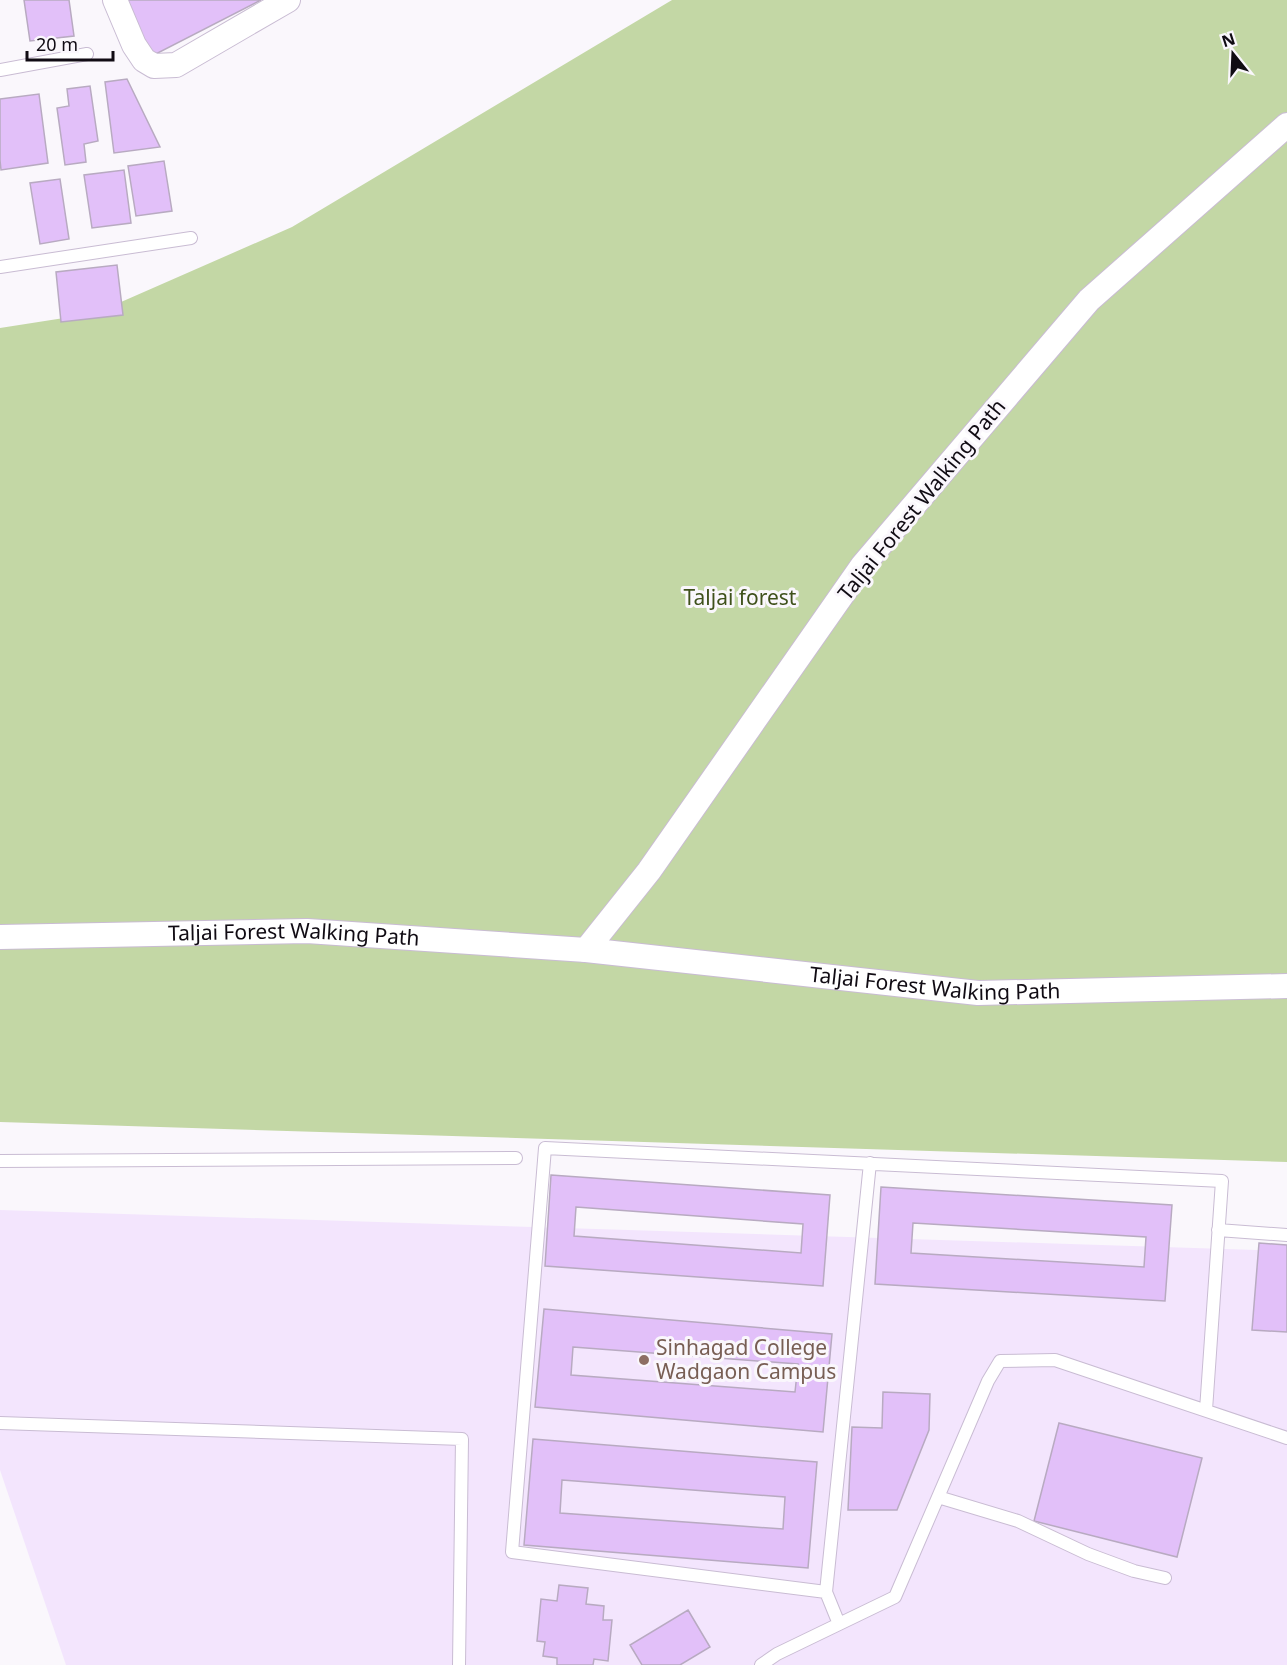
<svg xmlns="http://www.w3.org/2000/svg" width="1287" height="1665" viewBox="0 0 1287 1665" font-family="'Noto Sans',sans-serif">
<rect width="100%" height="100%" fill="#faf7fc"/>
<!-- built -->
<path fill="#f3e5fd" d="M0 1210 1287 1251V1665H66L0 1470Z"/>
<!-- green -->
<path fill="#c3d7a5" d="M672 0H1287V1162L0 1122V328L96 313 292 227Z"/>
<!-- building -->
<path fill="#e2c0f9" stroke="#b8aac1" stroke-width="1.5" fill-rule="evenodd" d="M24 0H69L74 36 30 41Z
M125 0H261L150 57Z
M127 79 160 147 114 153 105 82Z
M90 86 98 141 84 144 86 162 65 165 57 108 69 106 67 89Z
M39 94 48 163 1 170 0 160V99Z
M164 161 172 211 136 216 128 166Z
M124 170 131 223 92 228 84 175Z
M60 179 69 239 40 244 30 183Z
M117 265 123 315 61 322 56 272Z
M551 1175 830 1195 823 1286 545 1266ZM576 1207 803 1224 801 1253 574 1236Z
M881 1187 1172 1205 1165 1301 875 1284ZM913 1223 1146 1237 1144 1267 911 1253Z
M1259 1243 1287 1245V1332L1252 1330Z
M544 1309 832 1334 823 1432 535 1407ZM573 1347 798 1364 795 1392 571 1375Z
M883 1392 930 1394 929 1430 897 1510H848L852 1427 882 1428Z
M1059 1423 1202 1458 1177 1557 1034 1521Z
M533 1439 817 1462 808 1568 524 1545ZM562 1480 785 1497 783 1529 560 1513Z
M559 1585 588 1588 586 1604 604 1606 603 1620H612L608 1661 594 1659 593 1665H557V1658L543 1656 545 1642 537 1641 541 1599 557 1601Z
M688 1610 710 1647 680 1665H642L630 1645Z"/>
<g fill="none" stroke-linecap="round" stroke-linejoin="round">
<!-- lane casing -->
<g stroke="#c9bcd3" stroke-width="14">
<path id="lane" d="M0 70 87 54
M0 267 191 238
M0 1161 516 1158
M1218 1230 1287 1235
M0 1423 462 1439 459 1665
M938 1497 1018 1521 1088 1554 1134 1571 1165 1578
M826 1592 512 1552 545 1148 1222 1181 1206 1410
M839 1624 826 1592 870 1163
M761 1665 777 1654 895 1597 988 1381 1000 1361 1055 1360 1287 1438"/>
</g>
<!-- street casing -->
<g stroke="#c9bcd3" stroke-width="26">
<g id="street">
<path d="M115 0 134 45 144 60 154 66 176 65 288 0"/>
<path id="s1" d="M1287 125 1089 300 863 565 649 871 586 950 978 993 1287 986"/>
<path id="s2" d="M0 937 307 931 586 950"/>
</g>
</g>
<!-- lane -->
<use href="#lane" stroke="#fff" stroke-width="12"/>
<!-- street -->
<use href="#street" stroke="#fff" stroke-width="24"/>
</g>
<!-- markers -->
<circle fill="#8d6e63" stroke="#faf7fc" stroke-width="2" cx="644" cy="1360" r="6"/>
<g text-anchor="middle" stroke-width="6" stroke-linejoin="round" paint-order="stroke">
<!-- street labels -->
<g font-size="21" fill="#100b13" stroke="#faf7fc">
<text transform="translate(922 500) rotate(-51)" y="7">Taljai Forest Walking Path</text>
<text dy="7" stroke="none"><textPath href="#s2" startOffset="294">Taljai Forest Walking Path</textPath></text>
<text dy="7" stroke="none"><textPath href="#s1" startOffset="1438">Taljai Forest Walking Path</textPath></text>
</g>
<!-- park labels -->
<g font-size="21" fill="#3f511b" stroke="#faf7fc">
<text x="740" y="605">Taljai forest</text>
</g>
<!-- education labels -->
<g font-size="21" fill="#785e54" stroke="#faf7fc" text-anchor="start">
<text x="656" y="1355">Sinhagad College<tspan x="656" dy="24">Wadgaon Campus</tspan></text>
</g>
</g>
<!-- north arrow -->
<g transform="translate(1233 54) rotate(342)" stroke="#faf7fc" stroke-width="4.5" paint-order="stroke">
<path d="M0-4.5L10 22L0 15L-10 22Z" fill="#100b13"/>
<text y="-9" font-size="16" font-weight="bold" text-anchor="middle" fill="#100b13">N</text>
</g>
<!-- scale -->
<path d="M27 51v9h86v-9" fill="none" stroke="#100b13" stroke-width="3"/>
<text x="36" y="51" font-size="18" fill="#100b13" stroke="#faf7fc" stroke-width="4.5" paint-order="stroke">20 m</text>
</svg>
